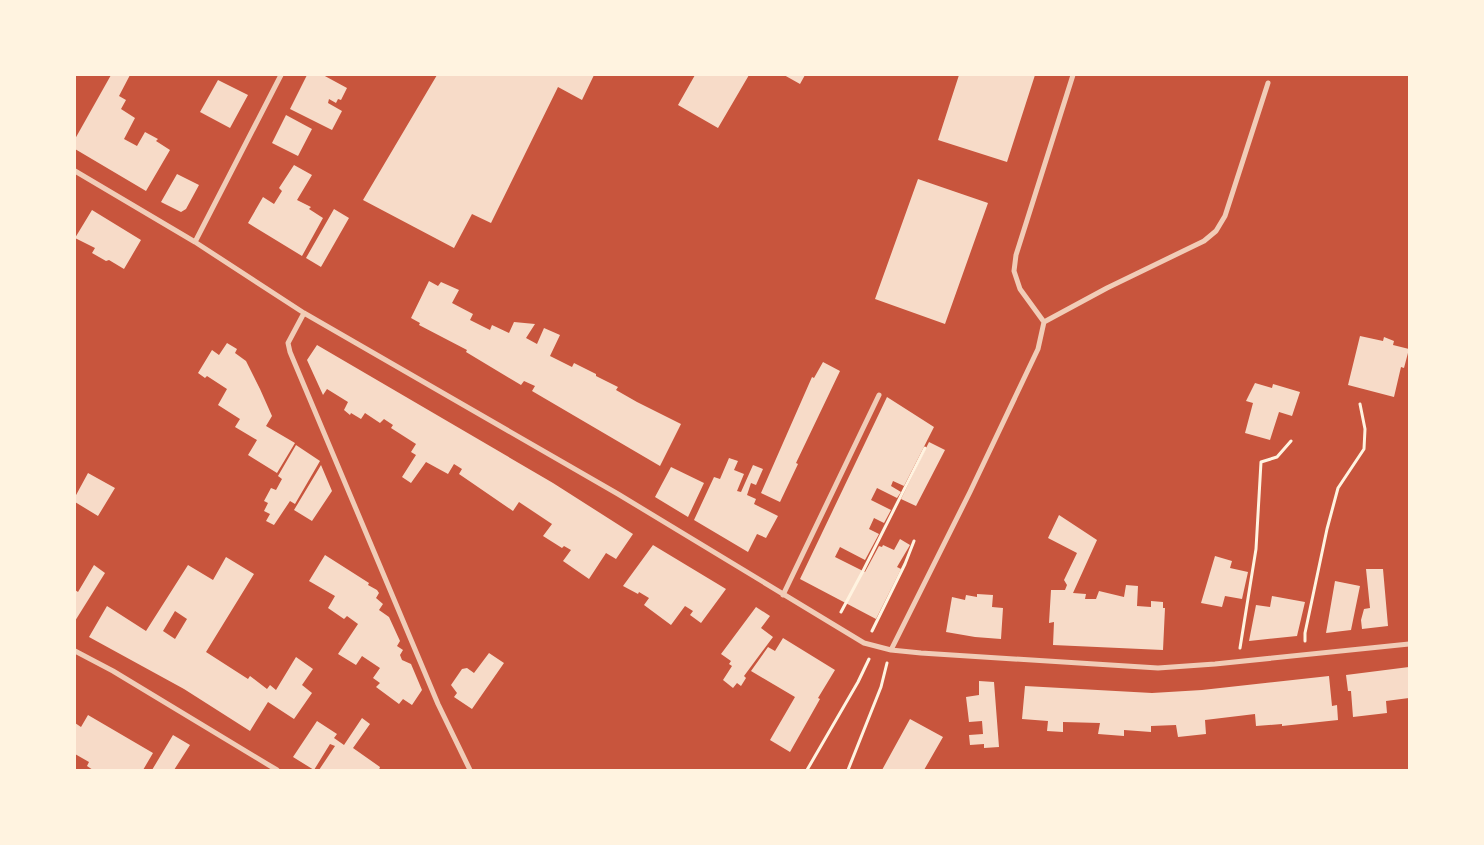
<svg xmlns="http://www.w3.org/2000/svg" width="1484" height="845" viewBox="0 0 1484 845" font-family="'IBM Plex Sans',sans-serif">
<rect width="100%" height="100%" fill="#c8553d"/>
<!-- building -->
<path fill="#f7dbc8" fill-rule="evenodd" d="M111 75H130L119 96 126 100 121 109 135 118 124 139 137 146 145 132 158 139 156 141 170 150 146 191 75 149V139Z
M307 75H323L347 88 341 100 338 99 336 103 329 99 328 103 342 111 332 130 290 109Z
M437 75H594L582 100 558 87 491 223 472 214 454 248 363 200Z
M695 75H749L718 128 678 105Z
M784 75H805L800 84Z
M959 75H1035L1007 162 938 140Z
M218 80 248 95 230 128 200 112Z
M286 115 312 129 298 156 272 143Z
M294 165 312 175 297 200 311 207 309 209 323 218 302 256 248 223 263 197 274 204 282 191 279 188Z
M177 174 199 185 186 209 181 212 161 202Z
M918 179 988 203 945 324 875 299Z
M334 209 349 218 321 267 306 258Z
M92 210 141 240 124 269 109 260 106 261 92 253 95 248 75 238Z
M429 281 438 286 441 282 459 290 452 303 473 314 470 320 490 330 492 325 509 333 514 322 535 324 526 338 537 344 544 328 560 335 550 356 572 367 574 363 596 374V376L618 387 616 390 637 402 681 424 660 466 532 391 535 386 524 381 521 385 466 352 467 350 419 325 420 323 411 318Z
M1360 336 1383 341 1384 337 1394 341 1393 345 1409 349 1404 368 1401 367 1394 397 1348 385Z
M227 343 237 349 235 353 246 361 260 389 272 416 266 426 295 443 277 473 248 455 257 440 235 427 240 419 218 405 227 389 207 376 205 378 198 373 212 350 219 355Z
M317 345 553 483 633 534 616 559 606 553 589 579 563 561 571 550 564 546 562 548 543 536 552 524 519 502 513 511 459 474 462 469 454 464 448 474 426 462 411 483 402 477 416 455 411 452 416 444 391 428 393 425 384 419 380 423 365 413 361 419 351 413 350 415 344 410 348 402 327 389 323 395 307 360Z
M823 362 840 371 796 463 798 464 780 502 761 493 812 377 814 378Z
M1255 383 1272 388 1273 384 1300 392 1292 416 1279 412 1270 440 1245 433 1253 403 1246 401Z
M887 397 934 427 904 486 893 481 891 486 901 492 897 498 877 488 871 500 891 510 884 523 874 518 869 529 879 534 865 560 840 547 835 557 865 572 879 546 882 547 883 545 894 550 900 539 910 545 897 567 901 569 876 619 800 579Z
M929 442 945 450 916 506 901 499Z
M296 445 320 461 295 504 290 501 274 525 266 521 270 514 264 511 268 503 264 501 271 488 276 490 282 479 278 476Z
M729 458 738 461 734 470 744 474 737 491 741 492 753 465 763 469 756 485 751 483 747 495 756 499 754 504 778 516 766 538 757 534 748 552 694 520 714 477 720 479Z
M321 465 332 491 312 521 294 510Z
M671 467 704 483 688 517 655 497Z
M88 473 115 488 98 516 75 502V497Z
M1059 515 1097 540 1073 593 1086 594 1085 599H1096L1099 591 1124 597 1126 585 1138 586 1137 606 1151 607V601L1163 602V608H1165L1163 650 1053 645 1054 622 1049 623 1051 590H1065L1067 585 1064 580 1077 553 1048 538Z
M653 545 726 589 701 623 690 615 693 611 685 606 671 625 644 605 649 598 639 592 638 594 623 586Z
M325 555 369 583 368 585 377 590 379 593 376 598 383 604 379 610 389 617 400 641 397 646 403 650 400 655 402 660 411 664 422 690 412 705 403 699 399 704 376 687 380 683 373 678 380 668 362 656 356 665 338 654 358 624 347 616 344 619 328 608 335 596 309 581Z
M1215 556 1232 561 1230 568 1248 572 1242 599 1225 596 1222 607 1201 603Z
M226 557 254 574 206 652 248 679 250 676 267 689 270 685 276 690 296 657 313 669 302 685 312 693 294 719 268 702 250 731 184 689 89 637 107 606 146 631 188 565 213 580ZM175 611 187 619 175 639 163 631Z
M94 565 105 573 75 621V590L78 592Z
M1366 569H1383L1388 626 1362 629 1361 620 1364 609 1370 608Z
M1335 581 1360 586 1351 630 1326 633Z
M977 594 993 595 992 607 1003 608 1001 639 975 637 946 632 952 597 965 600 966 595 977 597Z
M1272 596 1305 602 1297 636 1249 641 1256 605 1270 607Z
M756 607 770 616 761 628 773 637 744 676 746 678 741 686 737 683 733 688 723 680 732 666 729 664 731 661 721 654Z
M783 638 835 670 818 698 820 699 790 752 770 740 795 697 751 671 768 647 775 651Z
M489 653 504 663 472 709 454 697 457 693 451 685 462 669 467 668 474 673Z
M1409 667V698L1386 701 1387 713 1353 717 1351 691H1348L1346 675Z
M1329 676 1332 706 1337 705 1338 720 1282 726V724L1256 726 1255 714 1205 720 1206 734 1178 737 1176 725 1151 726V732L1124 730V736L1098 734 1100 723 1063 722V732L1047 731 1048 721 1022 719 1025 686 1152 693 1202 690Z
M979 681 994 682 999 747 984 748V744L970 745 969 735 983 734 982 721 969 722 966 697 979 695Z
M88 715 153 753 143 770H93L87 766 89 762 75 754V723L81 727Z
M362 718 370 724 353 748 380 767 379 770H319L335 746 330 744 314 770 293 757 317 721 337 734 334 738 344 745Z
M910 719 943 737 924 770H882Z
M173 735 190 745 174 770H152Z"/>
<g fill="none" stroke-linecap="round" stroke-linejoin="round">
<!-- path -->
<path stroke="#fff3e0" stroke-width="3" d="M841 612 863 571 925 448
M872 631 905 564 914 541
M1305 641V633L1327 529 1338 488 1364 449 1365 429 1360 404
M1240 648 1256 549 1261 462 1277 457 1291 441
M807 770 858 682 869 659
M848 770 881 687 887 663"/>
<!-- minor -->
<path stroke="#f1ccb7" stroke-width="5" d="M75 171 195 242 304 313 618 494 864 643 891 650 921 653 1158 668 1215 664 1409 644
M195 242 281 75
M304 313 288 343 290 352 438 704 470 770
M1044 322 1020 289 1014 271 1016 255 1073 75
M783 595 879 395
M891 650 970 492 1038 349 1044 322 1107 288 1204 241 1216 231 1225 216 1268 83
M75 651 113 671 277 770"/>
</g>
<!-- border -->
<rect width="1484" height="845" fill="none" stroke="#fff3e0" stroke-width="152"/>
</svg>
